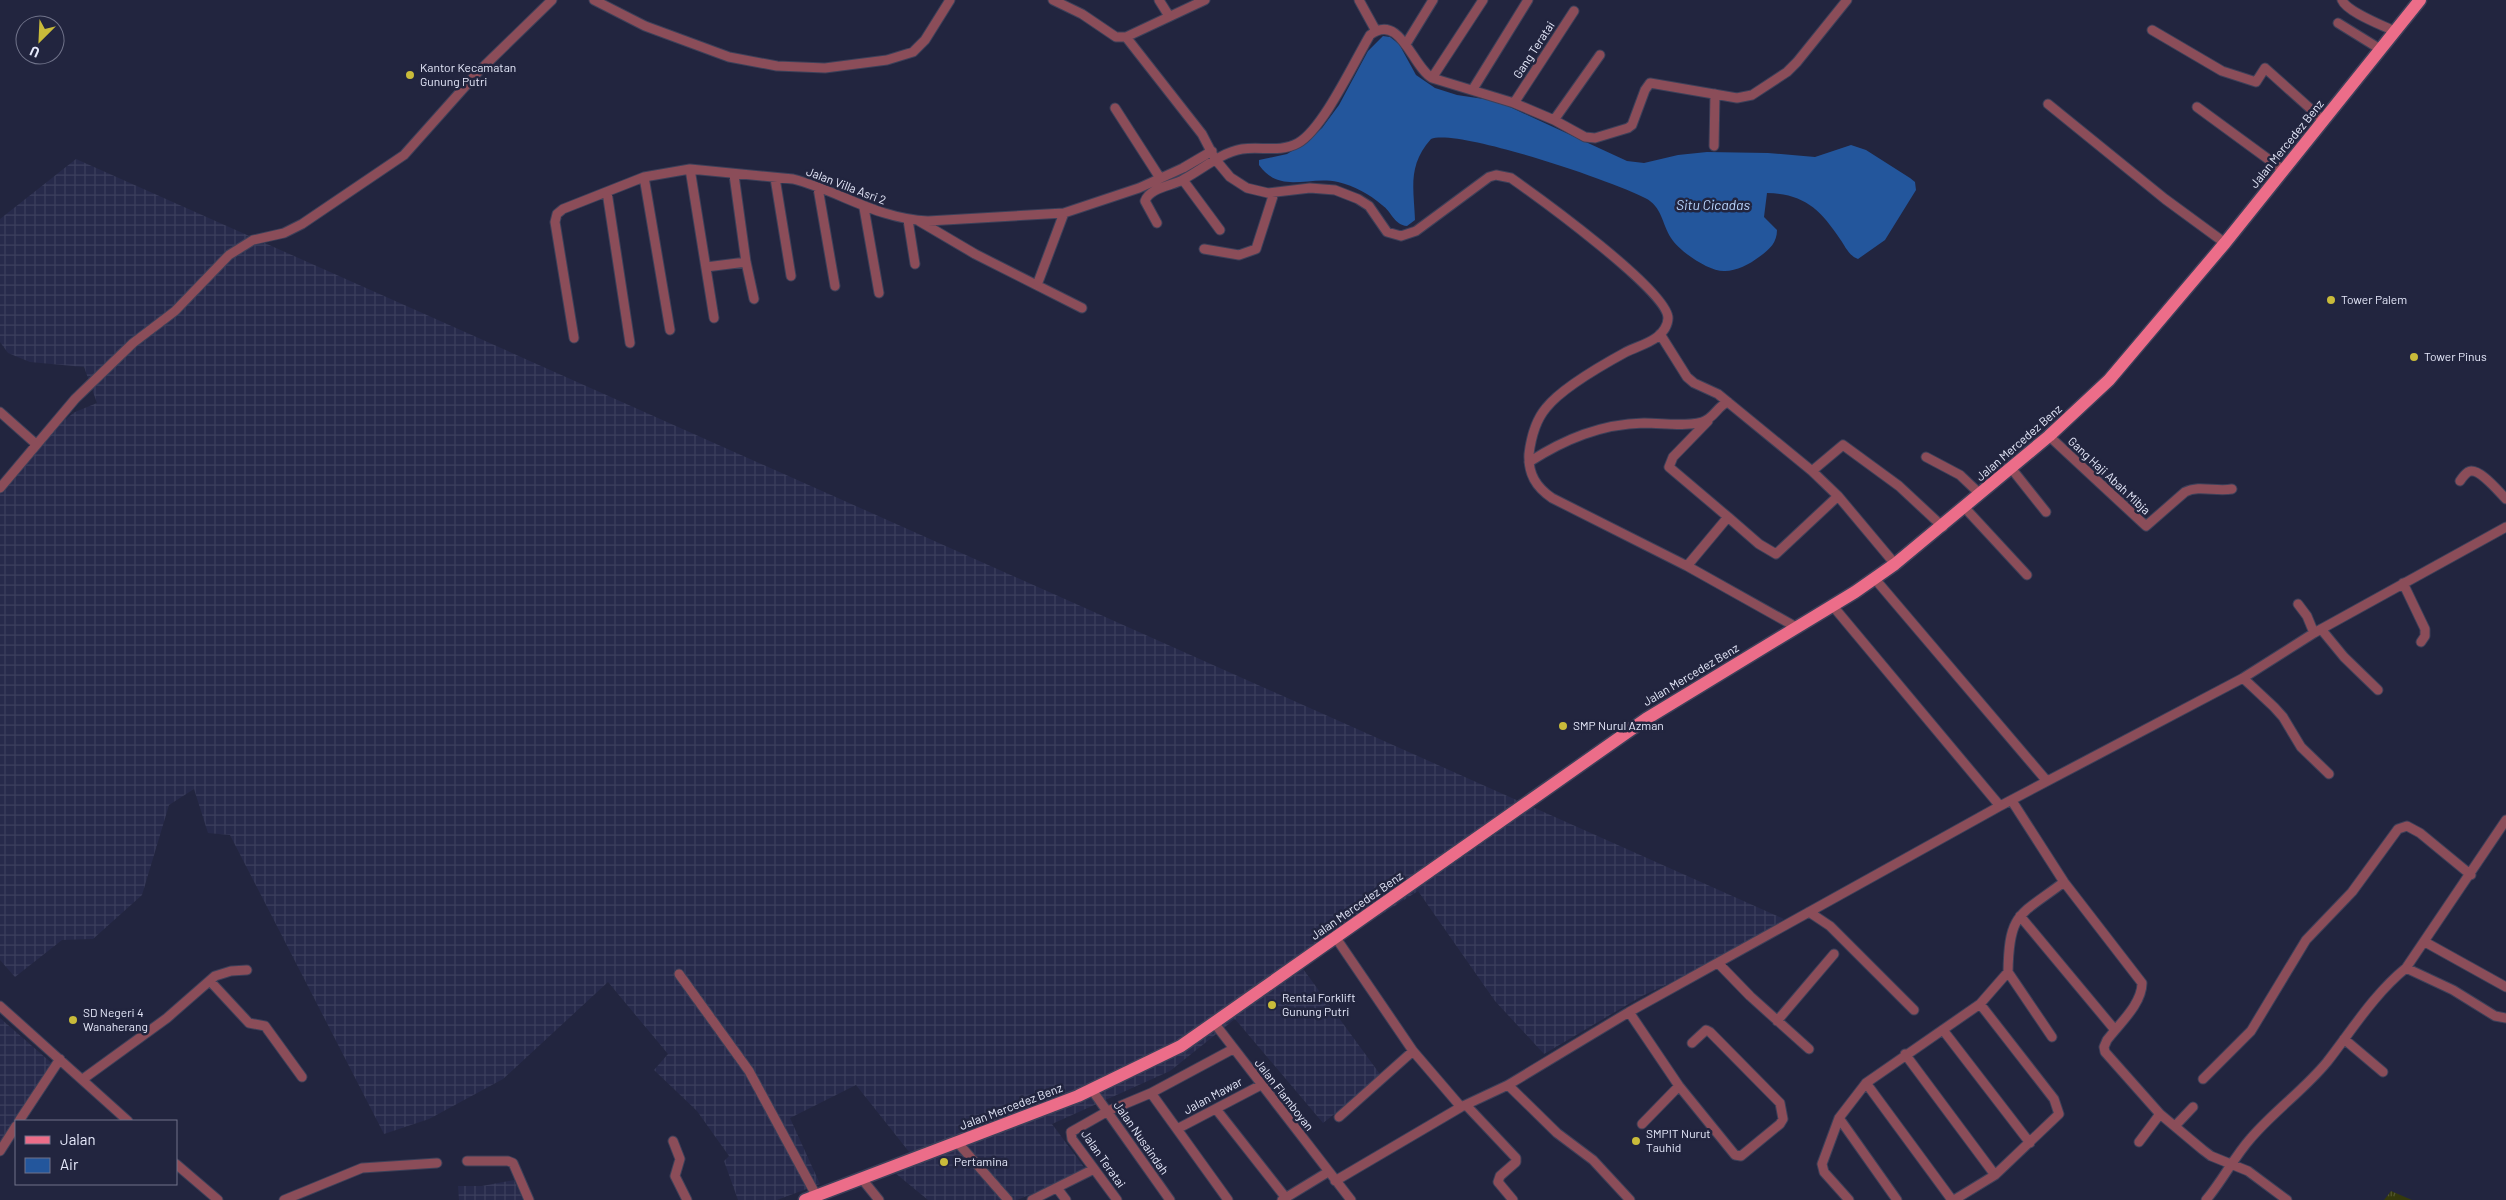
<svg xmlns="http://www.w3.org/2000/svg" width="2506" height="1200" viewBox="0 0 2506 1200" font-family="Barlow,sans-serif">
<defs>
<pattern id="industrial-grid" width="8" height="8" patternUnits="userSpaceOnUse" patternTransform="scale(1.25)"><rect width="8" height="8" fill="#272a4b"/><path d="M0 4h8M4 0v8" fill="none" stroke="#3c3f5d"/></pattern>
<pattern id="grass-tufts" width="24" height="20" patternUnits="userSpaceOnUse" patternTransform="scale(1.25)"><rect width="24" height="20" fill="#34390c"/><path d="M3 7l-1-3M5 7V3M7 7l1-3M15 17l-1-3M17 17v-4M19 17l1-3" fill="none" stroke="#515630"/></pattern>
</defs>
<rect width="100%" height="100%" fill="#22253f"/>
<!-- industrial -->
<path fill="url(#industrial-grid)" d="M76 159 1784 919 1727 956 1642 996 1544 1054 1495 1001 1418 891 1301 966 1382 1077 1323 1123 1235 1019 1170 1071 1052 1124 1087 1171 1017 1200H928L883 1163 910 1153 856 1085 790 1118 820 1184 777 1200H738L724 1161 729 1156 697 1111 654 1070 668 1054 608 982 503 1079 429 1119 384 1134 230 835 208 833 194 789 169 805 142 895 93 939 62 940 15 977 0 960V488L48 432 75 412 97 403 84 367 30 362 8 353 0 342V219Z
M0 1018 55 1066 0 1147Z
M514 1180 523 1200H459L458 1186H482Z"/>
<!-- grass -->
<path fill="url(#grass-tufts)" d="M2391 1191 2412 1200H2384Z"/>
<!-- water -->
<path fill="#23569c" d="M1383 36 1390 37 1399 44 1416 75 1435 88 1457 95 1497 101 1627 161 1644 163 1678 155 1707 152 1768 153 1815 157 1851 145 1866 150 1910 178 1915 182 1916 190 1885 240 1858 259C1849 256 1845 246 1840 239 1820 209 1804 194 1767 193L1764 217 1777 230C1777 243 1769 250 1759 257 1750 264 1736 271 1725 271 1709 272 1679 251 1671 238 1662 224 1662 206 1645 198 1615 182 1458 128 1431 139 1407 166 1414 189 1415 220L1407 226C1394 225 1392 212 1382 205 1369 194 1355 186 1338 182 1309 175 1280 195 1259 165V160L1287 154 1305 143 1322 128 1339 105 1368 51Z"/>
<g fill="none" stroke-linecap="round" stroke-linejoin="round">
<!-- minor casing -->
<g stroke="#3d4059" stroke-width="11">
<path id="minor" d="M594 0 645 26 729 57 777 66 825 68 887 60 913 52 925 40 950 0
M1053 0 1082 14 1116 37H1126L1202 134 1215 159 1230 177 1247 188 1268 193 1310 188 1335 190 1358 199 1369 206 1387 232 1401 236 1416 231 1489 177 1496 175 1511 178C1538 197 1668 291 1668 318 1668 325 1663 333 1657 337 1648 344 1636 347 1626 352 1604 364 1561 389 1546 408 1535 421 1531 438 1529 454 1528 474 1536 487 1552 498L1687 566 1796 627
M1159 0 1169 16
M1359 0 1376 31
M2342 0C2347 12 2382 25 2394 31
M2338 23 2380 49
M2152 30 2222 71 2256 82 2265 68 2323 120
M1126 37 1205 0
M1406 44 1433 0
M1432 78 1483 0
M1473 89 1528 0
M1514 103 1574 11
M2048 104 2165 199 2225 243
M2197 107 2283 170
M1115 108 1160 178
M1554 120 1600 55
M1714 146 1715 94
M690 169 714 318
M734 175 746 262 754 299
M644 177 670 330
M775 178 791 276
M1183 180 1220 230
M818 188 835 286
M607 192 630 343
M864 208 879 293
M908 220 915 264
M919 221 975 254 1082 308
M1157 223 1145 201C1150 187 1173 186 1184 179 1203 169 1220 153 1242 149 1261 146 1280 153 1298 143 1323 129 1354 62 1370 35 1400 12 1412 66 1432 78L1514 103 1554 120 1585 137 1595 138 1628 128 1632 125 1645 90 1650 83 1737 98 1752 95 1787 72 1797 62 1847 0
M1204 249 1239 255 1256 249 1274 193
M706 267 746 262
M1037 285 1064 213
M1660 334 1687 377 1694 383 1718 394 1812 471 1838 496 1895 564
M574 338 555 222 557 214 563 209 644 177 690 169 793 179C840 191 877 219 928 221L1064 213 1139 188 1183 168 1212 151
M0 412 36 444
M2049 436 2146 526 2185 492C2199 485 2216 492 2232 489
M1926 457 1960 475 1980 494
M1529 462C1565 439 1601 424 1644 423 1663 423 1683 427 1702 422 1714 419 1718 405 1728 402
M2011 468 2046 512
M1812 471 1843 445 1899 486 1943 527
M2460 481C2462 478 2465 474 2468 472 2478 466 2499 492 2506 499
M0 488 75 399 133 343 175 311 229 255 253 240 284 233 302 224 404 155 478 72 552 0
M1965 508 2027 575
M1728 517 1759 544 1776 554 1838 496
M1687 566 1728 517 1669 467 1673 457 1708 421
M1875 579 2046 780
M2403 583 2425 629V636L2421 642
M2298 604 2307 616 2314 633
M1832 605 2000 806
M2321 629 2344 657 2378 690
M2243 678 2274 707 2283 717 2301 747 2329 774
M2012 801 2064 882 2142 983C2142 1004 2119 1024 2107 1040L2104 1047 2105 1052 2160 1114 2203 1150 2211 1156 2248 1171 2287 1200
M1809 912 1830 926 1914 1010
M2020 916 2115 1030
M1336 938 1413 1051 1461 1107
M2425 942 2506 987
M1718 963 1750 996 1809 1049
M2406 968 2453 990 2495 1016 2506 1018
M2008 972 2052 1037
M679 974 749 1071 816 1195
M210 981 249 1023 265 1026 302 1077
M0 1006 128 1121
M1629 1012 1679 1086 1735 1155 1741 1156 1780 1124 1783 1119 1780 1103 1710 1032 1706 1030 1692 1043
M1777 1021 1834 954
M1215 1024 1351 1200
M1943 1030 2030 1143
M2344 1039 2383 1072
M1905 1054 1995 1175
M83 1079 167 1018 215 976 231 971 247 970
M2203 1079 2251 1031 2306 940 2352 892 2398 829 2407 826 2420 833 2471 875
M1866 1083 1952 1200
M1508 1085 1557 1133 1593 1160 1630 1200
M1092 1090 1170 1200
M1466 1105 1516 1158V1162L1500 1176 1498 1182 1513 1200
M1216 1109 1286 1198
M1339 1117 1413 1051
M1839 1118 1897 1200
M19 1121 60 1059
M1642 1124 1679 1086
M2175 1126 2193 1107
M1177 1129 1261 1085
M673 1141 680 1159 675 1176 687 1200
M2139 1142 2160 1114
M958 1143 1008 1200
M0 1151 16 1126
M467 1161H508L513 1163 529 1200
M176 1164 218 1200
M862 1179 879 1200
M1335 1181 1461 1107 1508 1085 1629 1012 2000 806 2243 678 2314 633 2506 527
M1057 1188 1066 1200
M284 1200 362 1168 437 1163
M1032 1200 1094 1169
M1117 1200 1072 1139 1071 1132 1108 1111 1151 1093
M1228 1200 1151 1093 1233 1049
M1282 1200 1328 1172
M1849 1200 1824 1172 1822 1164 1839 1118 1866 1083 1980 1004 2008 972C2009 912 2019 916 2064 882
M1954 1200 1995 1175 2059 1114 2054 1099 1980 1004
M2206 1200C2223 1180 2234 1157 2251 1138 2274 1111 2304 1090 2327 1062 2352 1030 2374 994 2406 968L2506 820"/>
</g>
<!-- primary casing -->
<g stroke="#3d4059" stroke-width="15">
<path id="primary" d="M805 1200 1078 1096 1181 1046 1646 719 1855 592 1895 564 2049 436 2109 380 2225 243 2420 0"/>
</g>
<!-- minor -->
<use href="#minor" stroke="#8b4d59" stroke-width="9"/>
<!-- primary -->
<use href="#primary" stroke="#ec6d89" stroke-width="12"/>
</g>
<!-- markers -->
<g fill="#c9bb3a" stroke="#22253f" stroke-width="2">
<circle cx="410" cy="75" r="5"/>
<circle cx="2331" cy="300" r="5"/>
<circle cx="2414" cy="357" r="5"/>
<circle cx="1563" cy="726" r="5"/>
<circle cx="1272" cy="1005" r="5"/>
<circle cx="73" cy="1020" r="5"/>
<circle cx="1636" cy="1141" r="5"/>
<circle cx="944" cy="1162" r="5"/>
</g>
<g text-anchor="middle" stroke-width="5" stroke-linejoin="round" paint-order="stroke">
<!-- street labels -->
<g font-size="12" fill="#e6e9fb" stroke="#22253f">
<text transform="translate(1534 50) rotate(-57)" y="4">Gang Teratai</text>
<text transform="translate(2287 144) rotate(-51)" y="4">Jalan Mercedez Benz</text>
<text transform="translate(846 186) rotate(21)" y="4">Jalan Villa Asri 2</text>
<text transform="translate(2019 443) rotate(-41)" y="4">Jalan Mercedez Benz</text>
<text transform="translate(2109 476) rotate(43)" y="4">Gang Haji Abah Mibja</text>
<text transform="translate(1691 675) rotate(-31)" y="4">Jalan Mercedez Benz</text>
<text transform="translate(1357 906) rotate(-35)" y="4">Jalan Mercedez Benz</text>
<text transform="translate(1284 1095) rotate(52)" y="4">Jalan Flamboyan</text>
<text transform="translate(1213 1096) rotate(-28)" y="4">Jalan Mawar</text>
<text transform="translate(1011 1107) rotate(-21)" y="4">Jalan Mercedez Benz</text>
<text transform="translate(1141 1138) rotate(55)" y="4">Jalan Nusaindah</text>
<text transform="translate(1103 1159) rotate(55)" y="4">Jalan Teratai</text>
</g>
<!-- poi labels -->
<g font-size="12" fill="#e6e9fb" stroke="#22253f" text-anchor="start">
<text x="420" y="72">Kantor Kecamatan<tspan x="420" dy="14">Gunung Putri</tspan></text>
<text x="2341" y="304">Tower Palem</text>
<text x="2424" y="361">Tower Pinus</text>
<text x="1573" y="730">SMP Nurul Azman</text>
<text x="1282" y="1002">Rental Forklift<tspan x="1282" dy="14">Gunung Putri</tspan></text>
<text x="83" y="1017">SD Negeri 4<tspan x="83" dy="14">Wanaherang</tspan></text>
<text x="1646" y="1138">SMPIT Nurut<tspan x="1646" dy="14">Tauhid</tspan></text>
<text x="954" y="1166">Pertamina</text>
</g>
<!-- water labels -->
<g font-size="14" font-style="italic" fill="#bbd6fe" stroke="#22253f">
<text x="1713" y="210">Situ Cicadas</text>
</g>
</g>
<!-- legend -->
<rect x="15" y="1120" width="162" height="65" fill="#22253f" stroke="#70738a"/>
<rect x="25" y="1136" width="25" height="8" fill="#ec6d89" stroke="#70738a"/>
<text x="60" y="1145" font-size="15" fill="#e6e9fb">Jalan</text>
<rect x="25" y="1158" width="25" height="15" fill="#23569c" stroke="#70738a"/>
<text x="60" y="1170" font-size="15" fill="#e6e9fb">Air</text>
<!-- north arrow -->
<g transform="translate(40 40) rotate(204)"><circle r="24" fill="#22253f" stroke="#70738a"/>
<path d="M0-4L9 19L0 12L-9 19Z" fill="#c9bb3a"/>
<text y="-8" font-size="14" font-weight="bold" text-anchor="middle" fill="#e6e9fb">U</text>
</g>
</svg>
